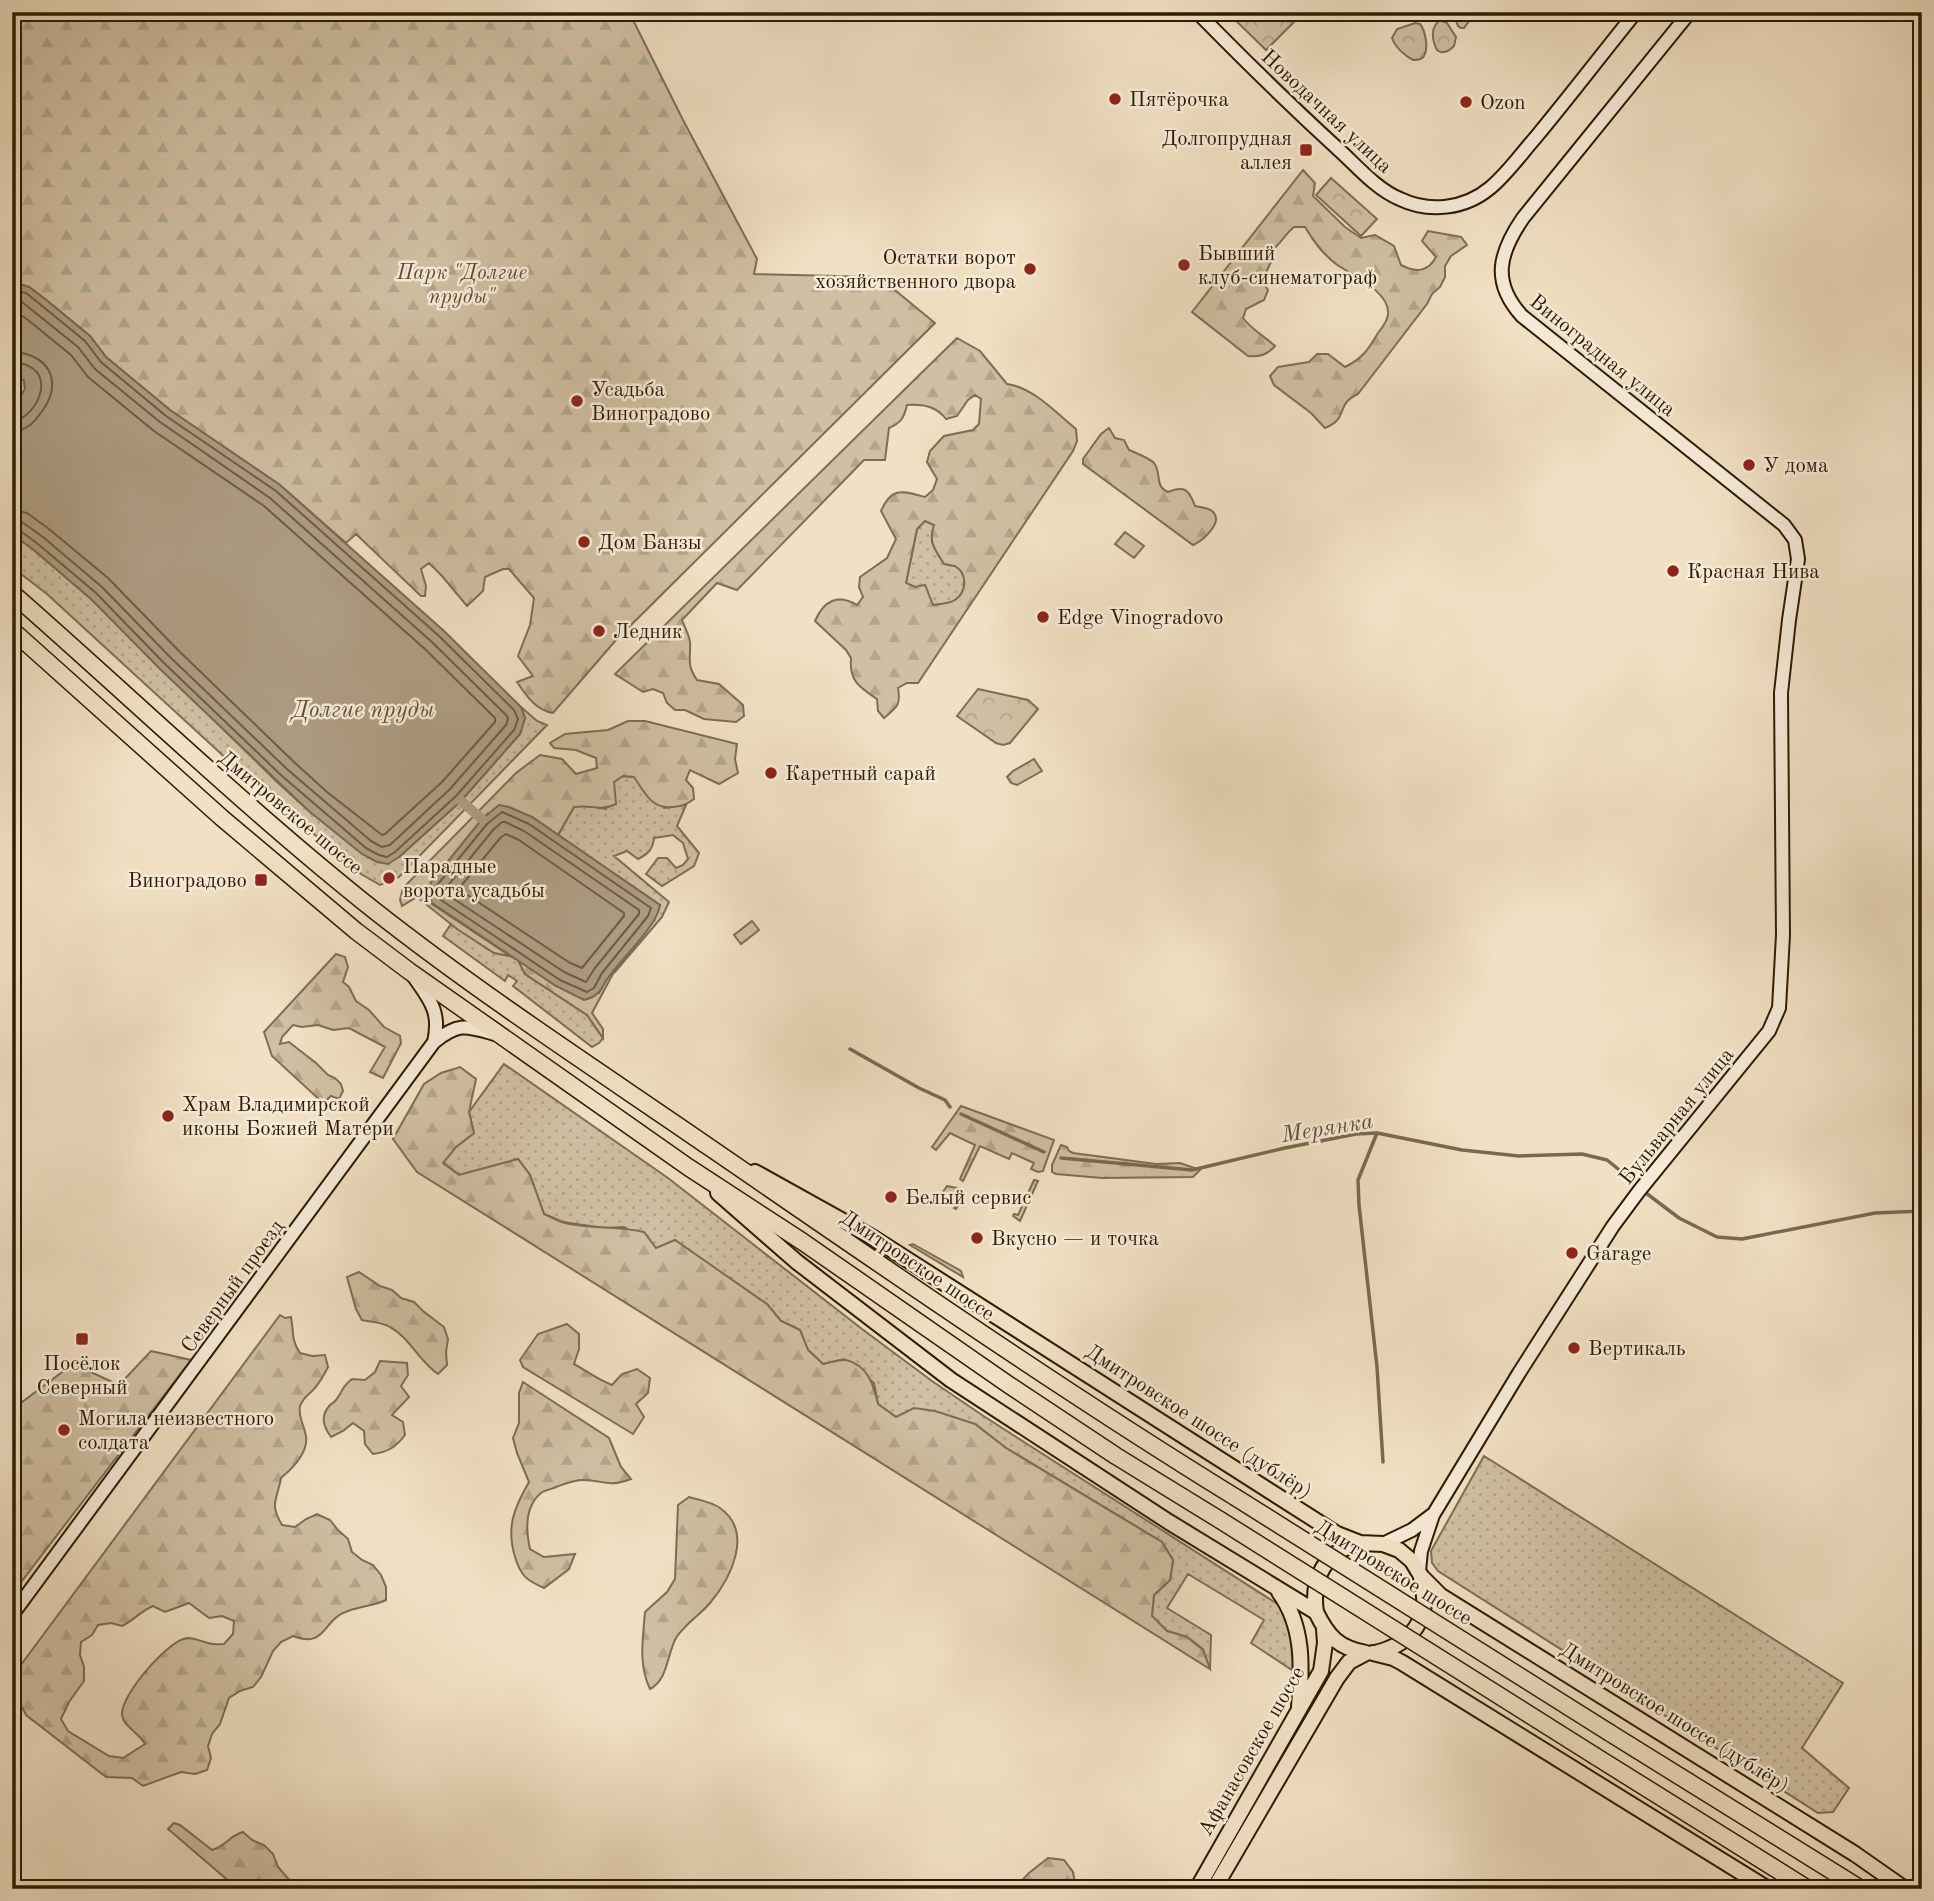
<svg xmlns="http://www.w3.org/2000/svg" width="1934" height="1901" viewBox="0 0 1934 1901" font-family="'Old Standard TT',serif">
<defs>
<pattern id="grass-dots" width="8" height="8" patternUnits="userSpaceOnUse" patternTransform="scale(1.75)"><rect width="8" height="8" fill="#d0bfa2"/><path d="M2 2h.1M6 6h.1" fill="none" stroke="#b3a48a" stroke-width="1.8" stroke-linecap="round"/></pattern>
<pattern id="forest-firs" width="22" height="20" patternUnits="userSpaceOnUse" patternTransform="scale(1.75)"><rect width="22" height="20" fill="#d0bfa2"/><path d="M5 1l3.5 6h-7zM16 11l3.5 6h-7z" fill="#b3a48a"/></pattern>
<pattern id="park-crowns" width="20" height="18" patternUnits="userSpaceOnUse" patternTransform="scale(1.75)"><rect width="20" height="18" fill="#d0bfa2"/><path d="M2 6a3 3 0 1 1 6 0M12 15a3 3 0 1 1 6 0" fill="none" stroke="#b3a48a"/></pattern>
</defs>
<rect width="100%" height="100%" fill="#f1e0c3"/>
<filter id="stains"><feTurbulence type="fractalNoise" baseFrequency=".00286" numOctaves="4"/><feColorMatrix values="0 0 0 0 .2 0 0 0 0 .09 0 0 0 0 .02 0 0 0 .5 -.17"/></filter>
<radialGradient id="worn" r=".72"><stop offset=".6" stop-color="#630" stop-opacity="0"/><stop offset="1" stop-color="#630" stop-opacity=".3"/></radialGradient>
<!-- grass -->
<path fill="url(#grass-dots)" stroke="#7e6d52" stroke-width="2" d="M925 521 935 525C927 542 935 549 944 564 945 564 954 566 955 566 968 574 967 592 955 600 949 604 940 604 933 605L915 587 906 583 917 529Z
M12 534 34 550 91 599 277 782 310 812 399 857 461 801 520 734 525 718 521 707 537 721 547 725 399 877 380 885 361 874 242 773 47 594 12 567Z
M623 776 634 777 664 808 686 805 677 826 699 853 694 866 662 886 646 874 658 858H667L676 868 683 865 688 859 683 843 673 835 654 838C653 849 648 854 638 859L627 851 614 856 669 902 662 917 614 973 654 920 660 905 558 835 574 807 585 805 606 809 614 782Z
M451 924 494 953 510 956 518 960 525 974 587 1015 603 1038 599 1043 592 1047 513 986 517 981 508 975 505 981 443 936Z
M504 1064 668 1178 862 1329 932 1381 985 1417 1279 1605 1294 1636 1298 1674 1251 1643 1264 1620 1188 1574 1167 1608 1211 1635 1210 1669 1203 1649 1187 1637 1167 1631 1152 1616 1154 1595 1170 1580 1173 1560 1162 1542 1006 1448 975 1424 896 1417 878 1404 874 1383 844 1359 823 1364 808 1350 800 1330 781 1321 767 1304 656 1248 624 1227 604 1228 563 1222 544 1214 530 1175 518 1159 459 1175 443 1162 456 1147 474 1133 469 1112Z
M947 1186 957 1188 962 1191V1200L956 1209 954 1208 958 1201 946 1193 941 1200 938 1199Z
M913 1244 961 1271 963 1277 910 1245Z
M1484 1456 1843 1683 1802 1748 1849 1788 1833 1812 1818 1813 1438 1571 1432 1563 1431 1551Z"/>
<!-- forest -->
<path fill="url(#forest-firs)" stroke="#7e6d52" stroke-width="2" fill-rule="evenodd" d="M12 12H629L683 120 757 259 754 274 879 277 935 323 616 640 553 713C536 710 527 697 517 682L533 676 518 656 530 625 534 598 509 569H503L485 577 483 591 467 606 442 576 429 563 421 569 426 586 425 596H421L356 534 346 543 280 485 170 410 106 357 90 336 45 299 29 287 16 283 12 284Z
M1303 170 1315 183 1313 196 1345 227 1361 238 1375 235 1394 246 1401 265C1416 273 1428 272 1436 257L1422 241 1428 231 1461 237 1467 245 1451 256 1445 266V277L1440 287 1432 294 1427 304 1358 394C1334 405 1350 418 1325 428L1311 413 1274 385 1270 376 1278 367 1309 362 1317 354H1328L1345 367C1363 358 1368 350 1378 333 1382 328 1388 320 1388 314 1390 291 1351 275 1336 264 1322 253 1314 242 1305 227H1294C1285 234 1281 244 1271 251V262L1262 281 1268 290 1264 300 1246 309 1243 318C1251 329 1264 336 1275 346 1267 355 1260 357 1248 356L1192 312Z
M957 338 980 351 1007 384C1034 388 1055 412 1076 429L1077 441 1073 451 918 683H907L898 688C901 705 897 707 884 718L878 711 877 699C859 687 849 681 851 658L846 650 815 621C824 600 838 594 857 605L863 597 859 587 860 577 887 558 896 539 881 511C892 486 902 491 925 497L933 490 937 479 927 462 930 451 944 436 973 430 979 424 981 399 975 395 968 400 957 416 946 419C936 406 923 404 907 405 904 418 901 423 889 428L885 460H864L737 590 717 583 682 620C684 626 689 634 690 642 691 659 686 664 697 680L719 684 743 705 744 716 736 722 704 719 685 710H675L667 703 663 693 653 689 643 692 615 674ZM925 521 934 525C928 542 935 549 944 564 945 564 954 566 955 566 968 574 967 592 955 600 949 604 940 604 933 605L925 585 915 587 906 583 917 529Z
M12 378 24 380 25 389 13 410Z
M1109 428 1115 438 1124 440 1129 450C1136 453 1149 458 1154 463 1162 473 1154 486 1168 492 1185 485 1189 490 1195 506 1200 507 1208 508 1212 511 1225 522 1202 541 1193 545L1083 464V459L1101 434Z
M628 721H645L737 744 735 759 738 773 719 784 690 770 686 780 693 788 694 799C686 805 682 806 672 807 651 809 645 793 634 777L623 776 614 782 616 804C600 812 591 804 574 807L558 835 532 817 488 813 432 881 428 891 432 904 510 956 494 953 457 929 417 897 402 906 400 900 403 888 516 773 540 755 562 759 576 774 597 768 596 758 576 750 554 748 550 743 565 734 608 730Z
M336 954 345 957 348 967 343 982 349 987 356 1001 369 1010 384 1027 400 1036 401 1043 383 1078 370 1072 385 1047 349 1028 333 1030 318 1025 302 1027 293 1025 282 1037 280 1044 289 1042 316 1063 328 1075 335 1078 341 1084 343 1091 339 1099 331 1096 323 1103 272 1056 264 1032Z
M518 960 556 986 599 993 607 978 616 968 592 1013 603 1029V1038L587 1015 525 974Z
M460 1067 476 1079 469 1112 474 1133 456 1147 443 1163 459 1175 518 1159 530 1175 544 1214C551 1217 558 1221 565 1223 592 1229 618 1226 644 1232L656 1248 675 1240 767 1304 781 1321 800 1330 808 1350 823 1364C830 1363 840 1359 846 1360 868 1365 874 1386 878 1404L896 1417 914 1408 935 1411 975 1424 1006 1448 1162 1542 1173 1560 1170 1580 1154 1595 1152 1616 1167 1631 1187 1637 1203 1650 1210 1669 417 1172 393 1139 424 1084 441 1073Z
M961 1106 1054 1140 1043 1171 1038 1172 1031 1169 1034 1163 1012 1153 1009 1159 980 1146 963 1181 960 1179 975 1145 950 1133 936 1150 932 1147Z
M1061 1145 1067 1147 1069 1151 1073 1153 1156 1164 1180 1163 1200 1170 1193 1177 1102 1178 1056 1174 1052 1172V1165Z
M1034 1180 1038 1181 1020 1221 1013 1216 1014 1214 1018 1215Z
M359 1272 380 1286 392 1290 401 1298 414 1302 423 1311 444 1327 448 1339 446 1352 447 1365 438 1374C419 1361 410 1338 390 1327 382 1322 371 1322 362 1320L356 1309 347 1277Z
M280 1315 285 1318 291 1317C294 1333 291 1340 300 1353L312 1356 325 1355 328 1367C324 1375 320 1383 313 1390 307 1396 303 1398 300 1406 298 1417 303 1423 305 1432 311 1450 293 1468 281 1478 277 1501 269 1503 282 1525L295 1527 306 1519 317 1514 330 1520 338 1530 348 1539 352 1552 362 1560 373 1565 381 1575 386 1587V1600C374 1606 361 1606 348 1611 322 1619 327 1649 293 1636L281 1642 273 1651 261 1677 253 1687 240 1691 229 1698 220 1724 212 1734 208 1746 211 1758 207 1770 195 1774 181 1772 143 1786 132 1778 106 1777 26 1715 16 1695 12 1692V1677ZM189 1603 209 1618 222 1616 234 1621 233 1634 224 1644C218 1644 213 1645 208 1643 201 1641 194 1638 187 1638 168 1640 120 1696 122 1715 123 1726 139 1733 145 1744L123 1758 109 1756 68 1731 61 1719 69 1702 84 1681V1667L80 1655 81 1642 92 1635 98 1625 111 1623 122 1626C134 1620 141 1611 153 1606L165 1612Z
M567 1324 579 1334V1349L574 1364C587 1371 598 1380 612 1385L622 1374 637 1369 650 1378 648 1393 636 1404 644 1417 633 1434 523 1367 520 1360 538 1334Z
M151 1351 191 1360 12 1594V1406L18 1405 73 1364 119 1385Z
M380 1361 407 1363 408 1375 401 1386 409 1397 392 1415 403 1422 405 1435C396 1447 388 1452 373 1454L365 1444 364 1431 353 1423 343 1431 331 1437C323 1426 320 1416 330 1405 333 1403 336 1401 338 1397 345 1387 341 1388 352 1379L365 1380 375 1372Z
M523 1382 609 1438 621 1467 631 1479C607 1488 604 1480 583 1480 573 1480 565 1484 556 1487 552 1489 545 1490 541 1493 524 1507 526 1531 530 1549L544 1557 575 1554 569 1569 544 1588C526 1580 521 1576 515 1557 506 1527 514 1508 529 1482L517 1453 513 1438 519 1423V1393Z
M689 1497C699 1500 712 1502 720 1508 754 1532 731 1578 710 1603 700 1615 685 1624 676 1638 667 1654 668 1680 650 1689 638 1664 643 1639 645 1612L667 1592 675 1579 678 1505Z
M174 1823 180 1825 212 1850C228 1845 227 1837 243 1832L252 1840 264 1845 273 1854 278 1867 297 1889H238L168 1829Z
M1048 1858 1064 1860 1073 1872 1076 1889H1014L1029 1873Z"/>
<!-- park -->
<path fill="url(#park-crowns)" stroke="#7e6d52" stroke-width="2" d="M1227 12H1304L1266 50Z
M1440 20 1447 23 1456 37 1454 46C1449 51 1443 55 1437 50 1432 40 1430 27 1440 20Z
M1415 23 1420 24C1425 30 1429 48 1424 56 1422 60 1417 60 1413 60 1405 56 1395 47 1392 38L1397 29Z
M1331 178 1377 219 1361 236 1316 195Z
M978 689 1028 700 1038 709 1010 743 1003 745 996 743 957 716Z
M1034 759 1042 771 1017 785 1011 783 1007 777 1013 771Z"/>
<!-- garden -->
<path fill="#d0bfa2" stroke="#7e6d52" stroke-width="2" d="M1453 12H1476L1464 28H1461L1458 26Z
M1125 532 1144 546 1134 558 1115 544Z
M752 921 759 930 741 944 734 935Z"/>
<!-- water -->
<path fill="#ae9d82" stroke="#7a694f" stroke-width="2" d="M16 283 29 287 45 299 90 336 106 357 170 410 280 485 444 631 521 707 525 718 520 734 461 801 399 857 388 864 377 862 362 854 310 812 159 668 91 599 34 550 12 534V409L25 389 24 380 12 378V284Z
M499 805 509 807 532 817 660 905C658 925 620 960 608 978 604 982 603 988 599 992 595 996 589 999 584 1000L556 986 432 903 428 891 432 881 482 819Z"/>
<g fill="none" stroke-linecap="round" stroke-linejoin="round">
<!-- shore -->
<path stroke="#6e5c42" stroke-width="2" d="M12 290 26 293 41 305 85 341 101 362 166 416 276 491 439 636 514 710 518 719 514 730 456 796 395 852 387 857 379 855 366 848 282 776 164 663 96 593 38 544 19 530 12 529
M12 299 22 302 78 347 95 369 160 422 270 498 433 643 507 716 508 719 506 725 450 789 390 845 382 847 371 841 288 770 170 657 102 587 43 537 22 522 12 520
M12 309 28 320 71 355 88 377 154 431 264 506 426 650 495 718V722L442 782 385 834 382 835 327 792 295 763 178 650 108 578 49 529 27 513 12 510
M12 352C47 353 64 380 43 410 34 422 29 430 12 431
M12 362C62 365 38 419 12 421
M502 812 529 824 651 908 648 916 602 973 594 988 587 992 560 980 438 898 435 891 438 884 487 824Z
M502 822H505L524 831 639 910V914L595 968 586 982 564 972 445 893 446 888 493 830Z
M506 834 519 840 624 913V916L582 968 570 963 460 890 461 886 501 837Z"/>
<!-- stream -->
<path stroke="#7a694f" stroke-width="3.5" d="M850 1049 919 1088 945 1100 950 1107
M961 1114 1044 1152
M1377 1133 1358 1180 1359 1205 1377 1367 1383 1462
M1061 1158 1192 1170 1285 1148 1356 1134 1377 1133 1462 1150 1519 1156 1582 1154 1607 1160 1633 1181
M1646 1193 1679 1218 1717 1237 1742 1239 1875 1213 1922 1211"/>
<!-- canal -->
<path stroke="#ae9d82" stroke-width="10" d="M461 801 482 819"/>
<!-- secondary casing -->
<g stroke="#2d1b03" stroke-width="16">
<path id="secondary" d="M1197 12C1243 59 1290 105 1338 149 1357 166 1376 189 1400 199 1429 213 1465 209 1490 188 1507 174 1521 154 1536 137 1570 96 1602 54 1636 12
M434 1042C459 1022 466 1026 495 1034
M1383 1544 1412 1530 1432 1515
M1419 1571 1421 1551 1433 1515 1519 1373 1613 1226 1639 1191 1769 1031 1779 1008 1783 935 1781 693 1789 620 1798 559 1795 540 1784 525 1522 316C1491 282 1499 253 1523 218L1690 12
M12 1615 434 1042C441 1012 430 1000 414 977"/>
</g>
<!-- primary casing -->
<g stroke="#2d1b03" stroke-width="18">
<path id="primary" d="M755 1172 872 1237 1337 1534 1360 1543 1383 1544 1399 1550 1412 1561 1421 1576 1441 1596 1855 1854 1905 1889
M718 1193 797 1262 951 1380 1169 1522 1316 1612C1328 1637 1339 1648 1366 1653
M1279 1592C1304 1626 1302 1667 1299 1707
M1316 1612C1311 1578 1325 1551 1360 1543
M1373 1653 1393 1658 1401 1662 1768 1889
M1375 1653C1413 1644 1432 1617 1421 1578
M1197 1889 1321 1671 1325 1643 1324 1629
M1214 1889 1337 1678 1349 1662 1366 1653"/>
</g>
<!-- highway casing -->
<g stroke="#2d1b03" stroke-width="19">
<path id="highway" d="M12 593C133 699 249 811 375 911 483 996 599 1071 712 1149 885 1268 1057 1387 1235 1497
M12 630 222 818 356 931 409 971 688 1167 803 1242 1009 1385 1116 1456 1220 1520
M1610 1733 1861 1889
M1595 1756 1808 1889"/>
</g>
<!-- secondary -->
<use href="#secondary" stroke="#f6ebd8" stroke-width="12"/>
<!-- primary -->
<use href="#primary" stroke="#f1e0c3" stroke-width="14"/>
<!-- highway -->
<use href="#highway" stroke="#f1e0c3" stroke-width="16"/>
<!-- highway-bridge casing -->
<g stroke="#2d1b03" stroke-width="19" stroke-linecap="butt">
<path id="highway-bridge" d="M1235 1497 1610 1733
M1220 1520 1595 1756"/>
</g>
<!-- highway-bridge -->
<use href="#highway-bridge" stroke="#f1e0c3" stroke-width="16"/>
</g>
<!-- markers -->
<g fill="#8f2418" stroke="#f6ebd8" stroke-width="2.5">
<circle cx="1115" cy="99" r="7"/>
<circle cx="1466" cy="102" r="7"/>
<rect x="1299" y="143" width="14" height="14" rx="3.5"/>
<circle cx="1184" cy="265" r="7"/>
<circle cx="1030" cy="269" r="7"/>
<circle cx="577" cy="401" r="7"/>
<circle cx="1749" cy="465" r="7"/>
<circle cx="584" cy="542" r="7"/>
<circle cx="1673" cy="571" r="7"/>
<circle cx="1043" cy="617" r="7"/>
<circle cx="599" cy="631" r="7"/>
<circle cx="771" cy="773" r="7"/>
<circle cx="389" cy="878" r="7"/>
<rect x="254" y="873" width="14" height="14" rx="3.5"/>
<circle cx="168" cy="1116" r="7"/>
<circle cx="891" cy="1197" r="7"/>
<circle cx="977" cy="1238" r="7"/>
<circle cx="1572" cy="1253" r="7"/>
<rect x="75" y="1332" width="14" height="14" rx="3.5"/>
<circle cx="1574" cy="1348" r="7"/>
<circle cx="64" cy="1430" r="7"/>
</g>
<g text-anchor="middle" stroke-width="5" stroke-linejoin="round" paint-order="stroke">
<!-- poi labels -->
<g font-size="21" fill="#2d1b03" stroke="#f6ebd8" text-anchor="start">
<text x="1129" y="106">Пятёрочка</text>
<text x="1480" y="109">Ozon</text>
<text x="1292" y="145" text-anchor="end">Долгопрудная<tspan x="1292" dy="24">аллея</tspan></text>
<text x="1198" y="260">Бывший<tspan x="1198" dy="24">клуб-синематограф</tspan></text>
<text x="1016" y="264" text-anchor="end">Остатки ворот<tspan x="1016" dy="24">хозяйственного двора</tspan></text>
<text x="591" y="396">Усадьба<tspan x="591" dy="24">Виноградово</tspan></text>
<text x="1763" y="472">У дома</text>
<text x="598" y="549">Дом Банзы</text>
<text x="1687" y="578">Красная Нива</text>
<text x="1057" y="624">Edge Vinogradovo</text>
<text x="613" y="638">Ледник</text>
<text x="785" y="780">Каретный сарай</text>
<text x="403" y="873">Парадные<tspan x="403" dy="24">ворота усадьбы</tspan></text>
<text x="247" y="887" text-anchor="end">Виноградово</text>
<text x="182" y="1111">Храм Владимирской<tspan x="182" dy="24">иконы Божией Матери</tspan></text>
<text x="905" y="1204">Белый сервис</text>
<text x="991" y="1245">Вкусно — и точка</text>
<text x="1586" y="1260">Garage</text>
<text x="1588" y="1355">Вертикаль</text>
<text x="82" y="1370" text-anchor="middle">Посёлок<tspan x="82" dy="24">Северный</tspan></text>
<text x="78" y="1425">Могила неизвестного<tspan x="78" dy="24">солдата</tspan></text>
</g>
<!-- street labels -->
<g font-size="21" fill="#2d1b03" stroke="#f6ebd8">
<text transform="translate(1327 111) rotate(43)" y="7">Новодачная улица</text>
<text transform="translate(1603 355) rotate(39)" y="7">Виноградная улица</text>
<text transform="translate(291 812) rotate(40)" y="7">Дмитровское шоссе</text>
<text transform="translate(1676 1116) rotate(-51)" y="7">Бульварная улица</text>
<text transform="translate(918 1265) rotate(34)" y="7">Дмитровское шоссе</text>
<text transform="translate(232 1286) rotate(-54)" y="7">Северный проезд</text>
<text transform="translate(1199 1421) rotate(33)" y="7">Дмитровское шоссе (дублёр)</text>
<text transform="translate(1394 1572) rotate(32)" y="7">Дмитровское шоссе</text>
<text transform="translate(1675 1717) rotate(32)" y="7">Дмитровское шоссе (дублёр)</text>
<text transform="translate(1251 1751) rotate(-60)" y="7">Афанасовское шоссе</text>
</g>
<!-- park labels -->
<g font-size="21" font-style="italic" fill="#5e4c33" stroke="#f6ebd8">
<text x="462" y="279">Парк "Долгие<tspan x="462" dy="24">пруды"</tspan></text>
</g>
<!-- water labels -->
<g font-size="23" font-style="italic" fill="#614f36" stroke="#f6ebd8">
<text x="363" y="717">Долгие пруды</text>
<text transform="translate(1327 1127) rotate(-9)" y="8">Мерянка</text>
</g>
</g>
<!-- margin -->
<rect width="1934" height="1901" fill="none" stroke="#f1e0c3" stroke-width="42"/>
<rect x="14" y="14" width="1906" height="1873" fill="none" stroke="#2d1b03" stroke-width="3.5"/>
<rect x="21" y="21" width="1892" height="1859" fill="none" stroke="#2d1b03" stroke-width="2"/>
<rect width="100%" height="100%" filter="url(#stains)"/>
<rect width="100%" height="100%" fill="url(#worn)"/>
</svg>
